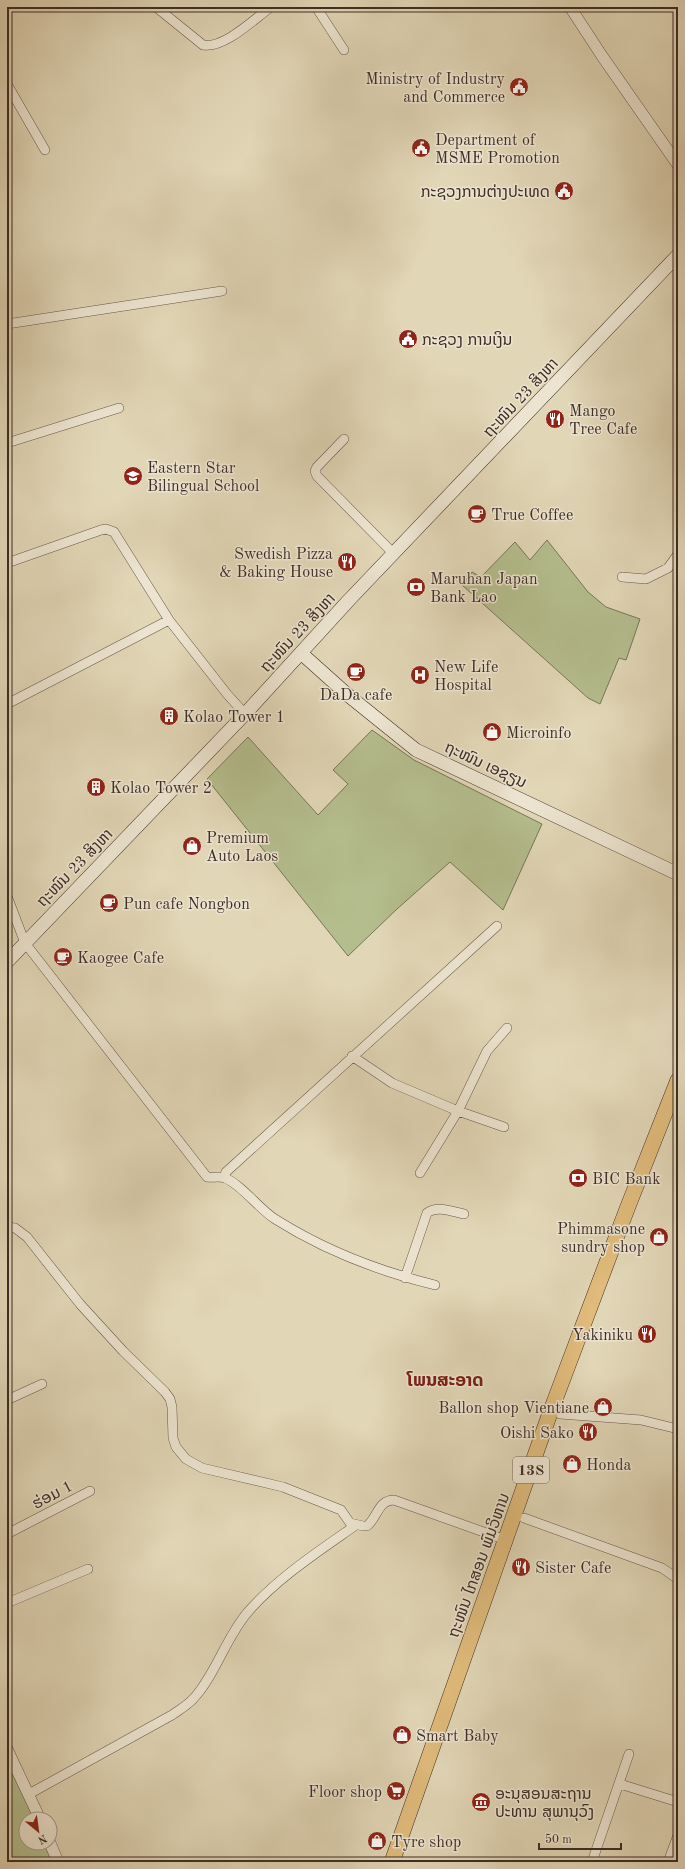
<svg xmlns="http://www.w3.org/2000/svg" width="685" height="1869" viewBox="0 0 685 1869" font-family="'Old Standard TT','Noto Sans Lao',serif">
<rect width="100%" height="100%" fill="#e1d6b6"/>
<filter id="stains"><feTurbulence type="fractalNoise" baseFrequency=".005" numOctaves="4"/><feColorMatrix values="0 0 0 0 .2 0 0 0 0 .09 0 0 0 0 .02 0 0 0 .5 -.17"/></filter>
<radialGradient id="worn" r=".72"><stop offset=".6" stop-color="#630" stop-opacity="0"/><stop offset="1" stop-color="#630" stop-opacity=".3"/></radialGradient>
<!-- green -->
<path fill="#b4bd8d" stroke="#79755a" d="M547 540 588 592 606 607 640 619 626 660 619 658 600 704 588 698 462 585 472 572 481 577 515 542 530 560Z
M372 730 414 760 542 824 503 910 450 862 397 909 348 956 207 779 248 737 318 815 348 784 333 770Z
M7 1761 34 1819H26V1843H44L52 1862H7Z"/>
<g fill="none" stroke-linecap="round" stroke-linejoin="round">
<!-- minor casing -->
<g stroke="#67574b" stroke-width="10">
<path id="minor" d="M156 7 203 45C224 49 254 19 271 7
M316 7 344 50
M7 84 45 150
M7 324 222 291
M344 439 317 467 315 471 317 476 394 554
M7 443 119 408
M7 563 101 530 106 529 114 532 169 620 227 694 245 714
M622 577 646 579 668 568 678 554
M7 704 169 620
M7 896 25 943 207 1177C213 1178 219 1176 225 1178 242 1185 259 1209 275 1219 324 1250 378 1271 435 1285
M352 1056 392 1083 458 1111 504 1127
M420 1173 458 1111 487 1051 507 1028
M224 1178 226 1172 497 926
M7 1227 15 1228 27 1237 80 1304 123 1351 165 1392 170 1399 172 1407 173 1438 176 1447 186 1459 202 1468 283 1487 341 1510 350 1523 363 1526H367C378 1517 378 1500 394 1500L506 1540
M405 1278 427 1213C437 1205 453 1212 464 1214
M7 1400 42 1384
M560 1414 641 1420 678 1429
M524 1518 662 1568 678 1579
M7 1534 90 1491
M7 1603 88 1569
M620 1784 678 1802
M29 1794 172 1715C179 1710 188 1705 194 1698 215 1675 226 1638 247 1613 276 1579 319 1551 356 1525
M592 1862 629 1754
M668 1862 678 1835"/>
</g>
<!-- tertiary casing -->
<g stroke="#67574b" stroke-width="12">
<path id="tertiary" d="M570 7 602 56 678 165
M7 1749 40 1819
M50 1843 58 1862"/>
</g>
<!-- secondary casing -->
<g stroke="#3e2d27" stroke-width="14">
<path id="secondary" d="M301 653 349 696 416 750 678 874
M7 962 245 714 349 600 678 255"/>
</g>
<!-- trunk casing -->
<g stroke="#3e2d27" stroke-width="16">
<path id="trunk" d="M392 1862 550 1413 627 1209 678 1080"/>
</g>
<!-- minor -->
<use href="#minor" stroke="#ece4d0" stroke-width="9"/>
<!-- tertiary -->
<use href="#tertiary" stroke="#ece4d0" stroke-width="11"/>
<!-- secondary -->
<use href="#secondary" stroke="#ece4d0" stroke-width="13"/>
<!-- trunk -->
<use href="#trunk" stroke="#e0bb7b" stroke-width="15"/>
</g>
<!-- icons -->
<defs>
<g id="civic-disc" transform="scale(1)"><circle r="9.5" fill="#8f2418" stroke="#ece4d0"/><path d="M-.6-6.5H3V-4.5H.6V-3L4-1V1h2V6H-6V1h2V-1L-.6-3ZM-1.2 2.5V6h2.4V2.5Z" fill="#fff"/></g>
<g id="restaurant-disc" transform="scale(1)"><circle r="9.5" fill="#8f2418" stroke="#ece4d0"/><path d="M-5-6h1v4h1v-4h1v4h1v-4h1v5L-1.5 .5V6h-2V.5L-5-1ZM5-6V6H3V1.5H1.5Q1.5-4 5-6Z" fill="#fff"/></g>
<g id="school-disc" transform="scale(1)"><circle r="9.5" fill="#8f2418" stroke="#ece4d0"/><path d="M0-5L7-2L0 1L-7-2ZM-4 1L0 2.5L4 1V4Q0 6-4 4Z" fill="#fff"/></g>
<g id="cafe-disc" transform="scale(1)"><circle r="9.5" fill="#8f2418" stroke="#ece4d0"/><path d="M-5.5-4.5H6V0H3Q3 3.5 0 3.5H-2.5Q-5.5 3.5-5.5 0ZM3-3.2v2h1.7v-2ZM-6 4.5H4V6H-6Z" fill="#fff"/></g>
<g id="bank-disc" transform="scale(1)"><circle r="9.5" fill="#8f2418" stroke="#ece4d0"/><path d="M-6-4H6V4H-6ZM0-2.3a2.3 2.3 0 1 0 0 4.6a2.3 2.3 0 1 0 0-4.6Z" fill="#fff"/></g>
<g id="hospital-disc" transform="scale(1)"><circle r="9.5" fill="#8f2418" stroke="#ece4d0"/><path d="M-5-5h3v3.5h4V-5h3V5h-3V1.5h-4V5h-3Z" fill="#fff"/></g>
<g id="building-disc" transform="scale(1)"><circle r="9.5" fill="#8f2418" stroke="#ece4d0"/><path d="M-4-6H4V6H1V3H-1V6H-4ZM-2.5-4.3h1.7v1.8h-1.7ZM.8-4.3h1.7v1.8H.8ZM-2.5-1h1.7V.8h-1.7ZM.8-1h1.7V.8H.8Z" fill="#fff"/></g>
<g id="shop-disc" transform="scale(1)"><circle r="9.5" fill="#8f2418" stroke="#ece4d0"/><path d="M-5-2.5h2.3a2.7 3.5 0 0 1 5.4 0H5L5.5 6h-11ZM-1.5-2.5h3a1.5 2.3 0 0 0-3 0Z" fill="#fff"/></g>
<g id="supermarket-disc" transform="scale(1)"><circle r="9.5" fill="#8f2418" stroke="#ece4d0"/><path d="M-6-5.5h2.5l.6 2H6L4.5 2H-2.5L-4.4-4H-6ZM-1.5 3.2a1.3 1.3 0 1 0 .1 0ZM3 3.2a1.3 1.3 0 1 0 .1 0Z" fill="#fff"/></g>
<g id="museum-disc" transform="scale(1)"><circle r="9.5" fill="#8f2418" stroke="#ece4d0"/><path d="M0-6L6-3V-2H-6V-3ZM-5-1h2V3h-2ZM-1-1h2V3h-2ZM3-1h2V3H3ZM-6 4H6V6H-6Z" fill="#fff"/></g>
</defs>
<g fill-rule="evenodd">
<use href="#civic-disc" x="519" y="87"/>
<use href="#civic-disc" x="421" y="148"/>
<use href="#civic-disc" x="564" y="191"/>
<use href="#civic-disc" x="408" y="339"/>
<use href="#restaurant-disc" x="555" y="419"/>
<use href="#school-disc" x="133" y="476"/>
<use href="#cafe-disc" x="477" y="514"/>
<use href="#restaurant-disc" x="347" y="562"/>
<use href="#bank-disc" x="416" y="587"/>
<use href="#cafe-disc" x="356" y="672"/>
<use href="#hospital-disc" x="420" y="675"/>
<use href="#building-disc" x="169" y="716"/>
<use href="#shop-disc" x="492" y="732"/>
<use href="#building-disc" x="96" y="787"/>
<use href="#shop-disc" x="192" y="846"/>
<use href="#cafe-disc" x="109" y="903"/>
<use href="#cafe-disc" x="63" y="957"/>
<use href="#bank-disc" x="578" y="1178"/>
<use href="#shop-disc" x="659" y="1237"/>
<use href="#restaurant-disc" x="647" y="1334"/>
<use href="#shop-disc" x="603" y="1407"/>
<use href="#restaurant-disc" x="588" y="1432"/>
<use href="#shop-disc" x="572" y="1464"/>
<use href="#restaurant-disc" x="521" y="1567"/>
<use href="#shop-disc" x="402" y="1735"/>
<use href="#supermarket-disc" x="396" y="1791"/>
<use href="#museum-disc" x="481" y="1802"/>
<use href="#shop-disc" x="377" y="1841"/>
</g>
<g text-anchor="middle" stroke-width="3" stroke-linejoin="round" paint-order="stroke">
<!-- shield labels -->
<rect fill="#ece4d0" stroke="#72645a" stroke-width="1" x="513" y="1457" width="36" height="26" rx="3"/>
<g font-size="15" font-weight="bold" fill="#3e2d27">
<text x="531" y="1475">13S</text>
</g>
<!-- poi labels -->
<g font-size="16" fill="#3e2d27" stroke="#ece4d0" text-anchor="start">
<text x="505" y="84" text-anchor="end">Ministry of Industry<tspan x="505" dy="18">and Commerce</tspan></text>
<text x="435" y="145">Department of<tspan x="435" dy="18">MSME Promotion</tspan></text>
<text x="550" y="197" text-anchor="end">ກະຊວງການຕ່າງປະເທດ</text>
<text x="422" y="345">ກະຊວງ ການເງິນ</text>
<text x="569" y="416">Mango<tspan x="569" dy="18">Tree Cafe</tspan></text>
<text x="147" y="473">Eastern Star<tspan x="147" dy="18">Bilingual School</tspan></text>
<text x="491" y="520">True Coffee</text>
<text x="333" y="559" text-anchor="end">Swedish Pizza<tspan x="333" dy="18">&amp; Baking House</tspan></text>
<text x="430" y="584">Maruhan Japan<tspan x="430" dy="18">Bank Lao</tspan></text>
<text x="434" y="672">New Life<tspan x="434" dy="18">Hospital</tspan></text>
<text x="356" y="700" text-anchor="middle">DaDa cafe</text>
<text x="183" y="722">Kolao Tower 1</text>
<text x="506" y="738">Microinfo</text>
<text x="110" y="793">Kolao Tower 2</text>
<text x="206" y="843">Premium<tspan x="206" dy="18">Auto Laos</tspan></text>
<text x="123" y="909">Pun cafe Nongbon</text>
<text x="77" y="963">Kaogee Cafe</text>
<text x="592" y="1184">BIC Bank</text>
<text x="645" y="1234" text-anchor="end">Phimmasone<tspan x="645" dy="18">sundry shop</tspan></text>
<text x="633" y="1340" text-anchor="end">Yakiniku</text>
<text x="589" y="1413" text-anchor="end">Ballon shop Vientiane</text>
<text x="574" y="1438" text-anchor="end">Oishi Sako</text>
<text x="586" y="1470">Honda</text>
<text x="535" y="1573">Sister Cafe</text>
<text x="416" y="1741">Smart Baby</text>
<text x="382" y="1797" text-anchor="end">Floor shop</text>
<text x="495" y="1799">ອະນຸສອນສະຖານ<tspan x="495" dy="18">ປະທານ ສຸພານຸວົງ</tspan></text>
<text x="391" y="1847">Tyre shop</text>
</g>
<!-- street labels -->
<g font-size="16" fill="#3e2d27" stroke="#ece4d0">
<text transform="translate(520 397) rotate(-47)" y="6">ຖະໜົນ 23 ສິງຫາ</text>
<text transform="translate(297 632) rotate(-47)" y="6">ຖະໜົນ 23 ສິງຫາ</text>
<text transform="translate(486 764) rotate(25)" y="6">ຖະໜົນ ເອຊຽນ</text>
<text transform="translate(74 867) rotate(-46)" y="6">ຖະໜົນ 23 ສິງຫາ</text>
<text transform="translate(52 1494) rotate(-28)" y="6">ຮ່ອມ 1</text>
<text transform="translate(478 1565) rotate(-70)" y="6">ຖະໜົນ ໄກສອນ ພົມວິຫານ</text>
</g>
<!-- quarter labels -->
<g font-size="18" font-weight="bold" fill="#7a1f14" stroke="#ece4d0">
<text x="445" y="1386">ໂພນສະອາດ</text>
</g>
</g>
<!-- margin -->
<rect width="685" height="1869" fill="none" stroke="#e1d6b6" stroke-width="24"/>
<rect x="8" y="8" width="669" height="1853" fill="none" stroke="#3e2d27" stroke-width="2"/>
<rect x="12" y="12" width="661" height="1845" fill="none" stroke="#3e2d27"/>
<!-- north arrow -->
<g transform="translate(38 1831) rotate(151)"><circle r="19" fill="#ece4d0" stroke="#a69b8c"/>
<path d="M0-3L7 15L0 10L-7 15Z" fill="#8f2418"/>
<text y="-6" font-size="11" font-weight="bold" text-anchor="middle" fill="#3e2d27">N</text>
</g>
<!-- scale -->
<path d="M539 1843v6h82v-6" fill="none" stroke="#3e2d27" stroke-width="2"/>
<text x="545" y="1843" font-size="12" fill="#3e2d27" stroke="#ece4d0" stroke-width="3" paint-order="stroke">50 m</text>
<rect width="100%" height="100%" filter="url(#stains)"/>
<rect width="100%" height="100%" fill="url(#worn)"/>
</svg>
